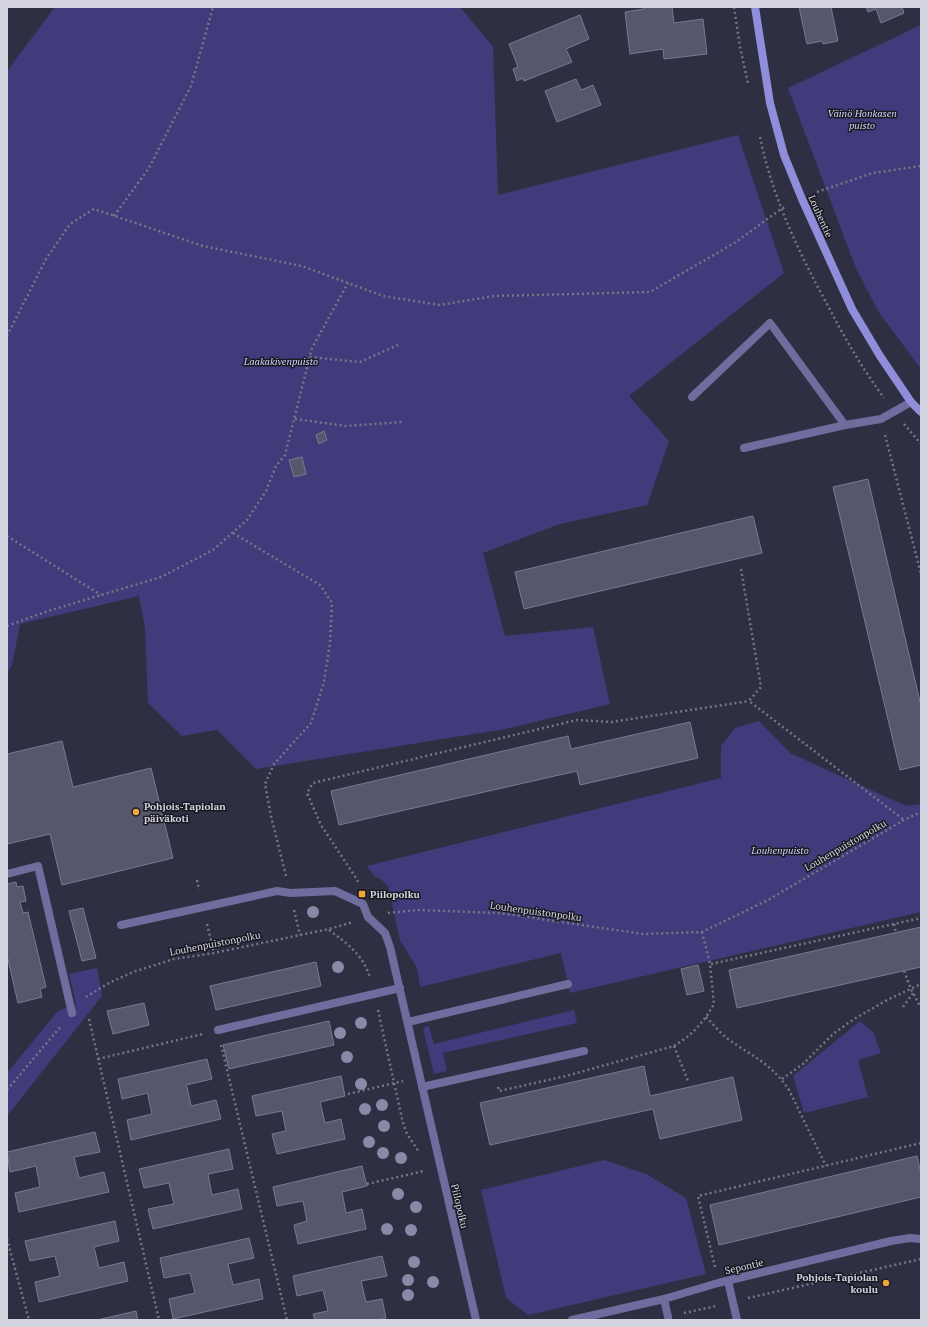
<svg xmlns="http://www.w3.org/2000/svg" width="928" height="1327" viewBox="0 0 928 1327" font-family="'PT Serif',serif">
<rect width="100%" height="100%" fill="#2f2f43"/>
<!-- green -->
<path fill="#403b7a" d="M55 7H460L493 47 498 195 738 135 784 273 629 396 669 441 647 505 560 524 483 553 505 636 593 627 610 704 505 729 256 769 217 730 182 736 148 703 145 628 139 596 20 624 12 665 7 673V71Z
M921 25V369L878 311 855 266 788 88Z
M759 721 790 753 906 806 921 804V912L570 993 561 953 420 987 417 968 400 940 388 886 381 879 375 877 367 866 721 778V746L735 728Z
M97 968 102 996 7 1116V1073L58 1011 76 1004 69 974Z
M574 1010 577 1023 443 1053 447 1071 434 1074 423 1028 429 1026 434 1044Z
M860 1021 873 1032 881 1053 858 1060 868 1097 804 1113 793 1076Z
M604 1160 646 1174 686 1198 706 1274 528 1315 506 1298 481 1190Z"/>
<!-- building -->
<path fill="#56576c" stroke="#797a90" d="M645 7H672L674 23 703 19 707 54 664 59 663 49 630 54 625 12 644 9Z
M799 7H831L838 41 823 44 822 41 807 44Z
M866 7H902L904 13 881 23 876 9 868 12Z
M580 15 589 39 566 49 572 62 524 81 523 78 517 81 513 69 518 67 509 44Z
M576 79 581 90 593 85 601 105 557 122 545 91Z
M324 431 327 440 319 444 316 435Z
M302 457 306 474 294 477 289 460Z
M868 479 921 706V765L900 770 833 487Z
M753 516 762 553 524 609 515 572Z
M690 722 698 758 580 785 577 771 339 825 331 791 568 736 571 749Z
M62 741 73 787 151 768 173 858 62 885 50 834 7 844V754Z
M16 882 17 887 23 886 26 901 20 902 23 913 28 912 46 987 40 989 42 997 18 1003 7 955V884Z
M83 908 96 958 82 961 69 911Z
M921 927V967L737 1008 729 970Z
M316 962 321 986 216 1010 210 986Z
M698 965 704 991 687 995 681 969Z
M144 1003 149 1025 113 1034 107 1011Z
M329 1021 334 1045 229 1069 223 1045Z
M207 1059 212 1079 186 1085 187 1087 191 1106 216 1100 221 1119 131 1140 127 1120 152 1114 148 1096V1093L122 1099 118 1079Z
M644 1066 650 1096 733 1077 742 1120 660 1139 653 1109 490 1145 480 1103Z
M341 1076 345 1096 320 1102 325 1123 341 1119 345 1139 277 1154 272 1134 286 1131 282 1111 256 1116 252 1096Z
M95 1132 100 1152 74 1157 79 1178 104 1172 109 1192 19 1212 15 1193 40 1187 36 1166 10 1172 7 1152Z
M229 1149 233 1169 208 1174 212 1195 238 1189 242 1209 153 1229 148 1209 174 1204 169 1183 144 1188 139 1169Z
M917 1156 921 1174V1197L719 1245 710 1205Z
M362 1166 367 1186 342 1192 346 1213 362 1209 366 1229 298 1244 294 1225 307 1221 303 1201 277 1206 273 1187Z
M115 1221 119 1241 94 1247 99 1268 124 1262 128 1281 39 1302 35 1282 60 1276 55 1256 30 1261 25 1241Z
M249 1238 254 1258 228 1264 233 1285 259 1279 263 1299 173 1319 169 1299 195 1293 190 1273 164 1278 160 1258Z
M382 1256 387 1276 361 1281 366 1302 382 1299 386 1318 378 1320H315L313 1314 328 1311 323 1290 297 1296 293 1276Z
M136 1311 138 1320H97Z"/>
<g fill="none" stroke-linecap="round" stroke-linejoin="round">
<!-- path -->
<path stroke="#767687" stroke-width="2.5" stroke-dasharray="2 3" stroke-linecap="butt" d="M734 7 740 47 748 83
M760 137C772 196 798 251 827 304 844 337 862 368 884 398
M817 192 873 173 921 166
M114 216 149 168 191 86 213 7
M7 336 46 259 70 224 94 209 203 246 302 266 383 296 440 305 494 296 650 292 736 242 781 209 787 206
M310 357 360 362 400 344
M295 419 346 426 403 422
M904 424 921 444
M885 435 921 574
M233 533 320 585 332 603 330 643 324 682 311 723 274 764 265 784 271 816 286 876
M7 536 101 595
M741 569 761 687 749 701 904 820
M7 626 48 611 161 577 213 550 247 520 266 491 276 466 285 455 312 348 348 283
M197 880 199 890
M358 882 356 878 321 825 307 793 313 783 577 720 611 722 749 701
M294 910 300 935
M388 913 417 910 500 913 643 934 702 932 768 900 904 820 921 812
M207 924 214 953
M894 924 896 933
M329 930C347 943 364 956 370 978
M711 964 921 918
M904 971 911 989 921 1008
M86 997 109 983 133 972 174 959 214 953 329 929 353 922
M903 1007 913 993
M378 1010 403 1123 407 1134 419 1152
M706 1017C713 1024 720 1033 728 1039 753 1057 770 1062 789 1090L826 1166
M89 1019 159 1320
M221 1045 287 1320
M674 1046 688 1081
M98 1059 203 1034
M782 1079 803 1064 833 1034 854 1019 887 1000 921 984
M498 1087 499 1091 566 1076 674 1046 686 1038 696 1029 706 1017 714 1004 710 964 702 932
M7 1090 62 1025
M348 1094 403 1081
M367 1184 424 1171
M7 1239 29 1320
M715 1267 698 1196 921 1143
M748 1298 921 1259
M684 1313 716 1306"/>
<!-- lane -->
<path stroke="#6e6d9d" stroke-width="8" d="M692 397 770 323 845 425
M744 448 845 425 881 419 911 402
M7 874 38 866 72 1013
M121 925 277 891 291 893 335 891 363 904 368 917
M408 1022 568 984
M218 1030 400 988
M422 1087 584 1051
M728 1281 737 1320
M664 1299 668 1317"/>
<!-- street -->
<path stroke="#6e6d9d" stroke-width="8" d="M368 917 385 933 390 947 476 1320
M572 1320 664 1299 718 1283 891 1241 910 1238 921 1239"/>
<!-- secondary -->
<path stroke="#908eda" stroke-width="8" d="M755 7 770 103 784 155 802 199 852 309 880 356 911 402 921 412"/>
</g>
<!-- trees -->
<g fill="#898aa8">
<circle cx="313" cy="912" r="6"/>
<circle cx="338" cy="967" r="6"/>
<circle cx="361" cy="1023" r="6"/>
<circle cx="340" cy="1033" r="6"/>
<circle cx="347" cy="1057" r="6"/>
<circle cx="361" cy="1084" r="6"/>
<circle cx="382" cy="1105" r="6"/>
<circle cx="365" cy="1109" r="6"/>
<circle cx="384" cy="1126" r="6"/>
<circle cx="369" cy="1142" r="6"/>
<circle cx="383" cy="1153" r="6"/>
<circle cx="401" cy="1158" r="6"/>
<circle cx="398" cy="1194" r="6"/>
<circle cx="416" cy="1207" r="6"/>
<circle cx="387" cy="1229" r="6"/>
<circle cx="411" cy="1230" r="6"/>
<circle cx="414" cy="1262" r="6"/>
<circle cx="408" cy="1280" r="6"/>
<circle cx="433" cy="1282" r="6"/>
<circle cx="408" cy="1295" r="6"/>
</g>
<!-- markers -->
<g fill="#eea83c" stroke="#181921" stroke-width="1.5">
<circle cx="136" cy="812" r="4"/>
<rect x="358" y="890" width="8" height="8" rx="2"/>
<circle cx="886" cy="1283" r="4"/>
</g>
<g text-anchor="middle" stroke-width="3" stroke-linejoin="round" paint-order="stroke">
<!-- park labels -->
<g font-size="10" font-style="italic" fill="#d3d4fb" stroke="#181921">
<text x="862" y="117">Väinö Honkasen<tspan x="862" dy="12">puisto</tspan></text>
<text x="281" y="365">Laakakivenpuisto</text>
<text x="780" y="854">Louhenpuisto</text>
</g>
<!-- street labels -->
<g font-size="10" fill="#d4d4e1" stroke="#181921">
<text transform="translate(821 216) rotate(66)" y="4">Louhentie</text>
<text transform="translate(845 845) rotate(-30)" y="4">Louhenpuistonpolku</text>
<text transform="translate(536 911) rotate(8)" y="4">Louhenpuistonpolku</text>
<text transform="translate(215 943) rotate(-11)" y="4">Louhenpuistonpolku</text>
<text transform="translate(460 1206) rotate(77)" y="4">Piilopolku</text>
<text transform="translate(744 1266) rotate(-13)" y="4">Sepontie</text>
</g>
<!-- poi labels -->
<g font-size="10" font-weight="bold" fill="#d4d4e1" stroke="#181921" text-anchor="start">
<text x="144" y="810">Pohjois-Tapiolan<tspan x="144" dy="12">päiväkoti</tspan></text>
<text x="370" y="898">Piilopolku</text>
<text x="878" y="1281" text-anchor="end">Pohjois-Tapiolan<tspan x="878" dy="12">koulu</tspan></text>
</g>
</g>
<!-- border -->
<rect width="928" height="1327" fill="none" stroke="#d4d4e1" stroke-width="16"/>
</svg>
